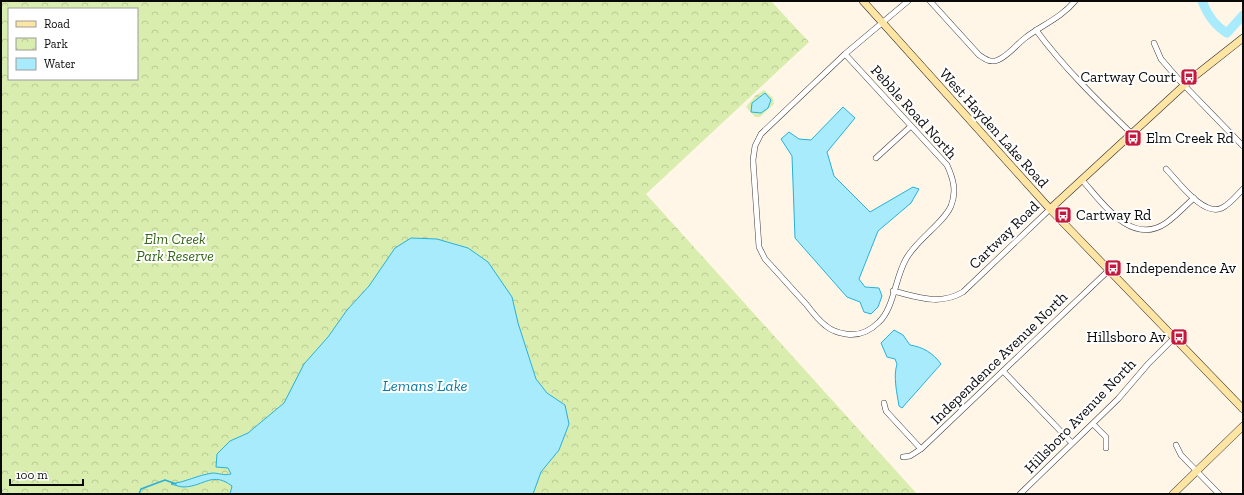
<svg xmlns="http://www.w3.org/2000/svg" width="1244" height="495" viewBox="0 0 1244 495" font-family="'Zilla Slab',serif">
<defs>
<pattern id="wetland-marsh" width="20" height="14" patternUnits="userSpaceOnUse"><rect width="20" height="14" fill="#d9edae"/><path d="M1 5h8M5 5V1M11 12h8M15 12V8" fill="none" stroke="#b9ca94"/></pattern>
<pattern id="park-crowns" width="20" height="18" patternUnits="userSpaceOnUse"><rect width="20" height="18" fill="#d9edae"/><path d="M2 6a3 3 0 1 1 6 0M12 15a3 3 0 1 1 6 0" fill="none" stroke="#b9ca94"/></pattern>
</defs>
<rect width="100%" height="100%" fill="#fff6e8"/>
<!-- wetland -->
<path fill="url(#wetland-marsh)" d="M764 90 773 98 774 104 760 117H755L746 107 755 96Z"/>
<!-- park -->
<path fill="url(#park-crowns)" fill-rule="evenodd" d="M1 1H771L809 42 646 194 917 494H533L541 472 559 450 569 425 565 405 547 393 536 379 518 323 512 297 468 248 437 239 411 238 395 248 369 286 347 310 328 337 304 364 284 403 248 433 230 441 228 468 231 474C224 476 219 473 212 474 199 475 187 482 173 484 196 494 208 468 232 486L230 494H1ZM9 9H137V79H9Z"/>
<!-- water -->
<path fill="#a7ebfc" stroke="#27b1da" d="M765 93 771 100 768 108 761 113 751 112 752 103Z
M843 107 855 118 827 152 834 176 870 212 913 187 919 189 911 203 878 231 859 279 865 287 879 288 882 296 878 307 871 314 864 312 860 302 847 297 795 238 792 156 781 139 789 132 799 139 811 140Z
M411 238 437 239 468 248 488 262 512 297 518 323 536 379 547 393 565 405 569 424 559 450 541 472 533 494H230L232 486C212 471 205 486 184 487 180 487 175 485 171 484 186 482 198 475 212 473 219 473 224 476 231 474L228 468 216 467 217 454 230 441 248 433 284 403 304 364 328 337 347 310 369 286 395 248Z
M894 330 903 335 910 345C923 347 933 353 941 364L902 408 899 406C897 393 893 377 897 364L895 359 887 357 881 343Z"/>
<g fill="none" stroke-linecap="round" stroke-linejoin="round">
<!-- stream -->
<path stroke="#27b1da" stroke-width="1.5" d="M139 494 141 489 165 480 176 484"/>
<!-- river -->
<path stroke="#a7ebfc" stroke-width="9" d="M1202 1C1207 14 1215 26 1227 33L1243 15"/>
<!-- street casing -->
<g stroke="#3d3d3d" stroke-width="6">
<path id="street" d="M930 1 979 55C985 59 990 63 998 60 1009 55 1016 45 1025 38 1042 25 1061 18 1075 1
M1036 30C1064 68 1098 101 1132 134
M1154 43 1161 59 1180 81 1243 146
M845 54 947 165C953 178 957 191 951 206 943 224 917 239 906 259 895 278 894 308 879 322 870 331 858 336 846 334 839 333 832 331 826 326 818 320 812 312 806 304 792 289 779 274 765 259L759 247 753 160 755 146 761 134 845 54 908 1
M876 158 911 126
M1166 169C1178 181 1203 217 1222 208 1230 204 1237 195 1243 189
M1082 180C1102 202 1131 247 1166 223 1176 216 1185 206 1194 198
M893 291C918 297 939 306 963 292L1050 209
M1003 371 1072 443
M884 403 886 411 921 449
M1093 424 1106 437V448
M1176 445 1181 455 1219 494
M903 457 910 456 921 449 1109 270
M1020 494 1118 399 1148 364 1175 337"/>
</g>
<!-- secondary casing -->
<g stroke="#2c2c2c" stroke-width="8">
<path id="secondary" d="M863 1 1050 209 1243 409
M1050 209 1191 79 1243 38
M1173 494 1243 426"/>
</g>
<!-- street -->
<use href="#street" stroke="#fff" stroke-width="5"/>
<!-- secondary -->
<use href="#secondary" stroke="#ffe5a3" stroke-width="7"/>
</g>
<!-- icons -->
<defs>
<g id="bus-square" transform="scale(0.9)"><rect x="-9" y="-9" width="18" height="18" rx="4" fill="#c6173d" stroke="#fff"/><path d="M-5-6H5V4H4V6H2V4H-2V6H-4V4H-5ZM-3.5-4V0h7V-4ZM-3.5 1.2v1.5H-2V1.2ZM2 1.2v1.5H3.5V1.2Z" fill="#fff"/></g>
</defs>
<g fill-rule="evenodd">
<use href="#bus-square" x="1189" y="77"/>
<use href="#bus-square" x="1133" y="138"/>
<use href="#bus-square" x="1063" y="215"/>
<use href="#bus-square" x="1113" y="268"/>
<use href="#bus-square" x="1179" y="337"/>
</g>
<g text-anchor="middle" stroke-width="4" stroke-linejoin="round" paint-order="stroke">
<!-- poi labels -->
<g font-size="15" fill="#0a0a0a" stroke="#fff" text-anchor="start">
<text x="1176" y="82" text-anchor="end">Cartway Court</text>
<text x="1146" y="143">Elm Creek Rd</text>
<text x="1076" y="220">Cartway Rd</text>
<text x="1126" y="273">Independence Av</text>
<text x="1166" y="342" text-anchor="end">Hillsboro Av</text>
</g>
<!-- street labels -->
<g font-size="15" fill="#0a0a0a" stroke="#fff">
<text transform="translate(914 112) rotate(48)" y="5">Pebble Road North</text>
<text transform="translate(994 128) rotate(48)" y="5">West Hayden Lake Road</text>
<text transform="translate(1004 235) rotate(-44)" y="5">Cartway Road</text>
<text transform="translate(999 358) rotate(-44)" y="5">Independence Avenue North</text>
<text transform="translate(1080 416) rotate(-46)" y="5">Hillsboro Avenue North</text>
</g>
<!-- park labels -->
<g font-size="15" font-style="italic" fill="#356716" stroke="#fff">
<text x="175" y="244">Elm Creek<tspan x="175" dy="17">Park Reserve</tspan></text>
</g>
<!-- water labels -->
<g font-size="16" font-style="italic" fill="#0a7da6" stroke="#fff">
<text x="425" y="391">Lemans Lake</text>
</g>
</g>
<!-- border -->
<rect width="1244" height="495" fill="none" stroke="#0a0a0a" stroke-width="4"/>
<!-- legend -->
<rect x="8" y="8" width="130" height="72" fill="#ffffff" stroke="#9d9d9d"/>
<rect x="16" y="21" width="20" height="6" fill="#ffe5a3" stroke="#9d9d9d"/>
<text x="44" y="28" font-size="12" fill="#0a0a0a">Road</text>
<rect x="16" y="38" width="20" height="12" fill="url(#park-crowns)" stroke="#9d9d9d"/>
<text x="44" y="48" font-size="12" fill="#0a0a0a">Park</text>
<rect x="16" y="58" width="20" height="12" fill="#a7ebfc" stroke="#9d9d9d"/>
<text x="44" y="68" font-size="12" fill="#0a0a0a">Water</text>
<!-- scale -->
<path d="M10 479v6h73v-6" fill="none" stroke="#0a0a0a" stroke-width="2"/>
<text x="16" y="479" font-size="12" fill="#0a0a0a" stroke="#ffffff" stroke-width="3" paint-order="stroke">100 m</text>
</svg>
